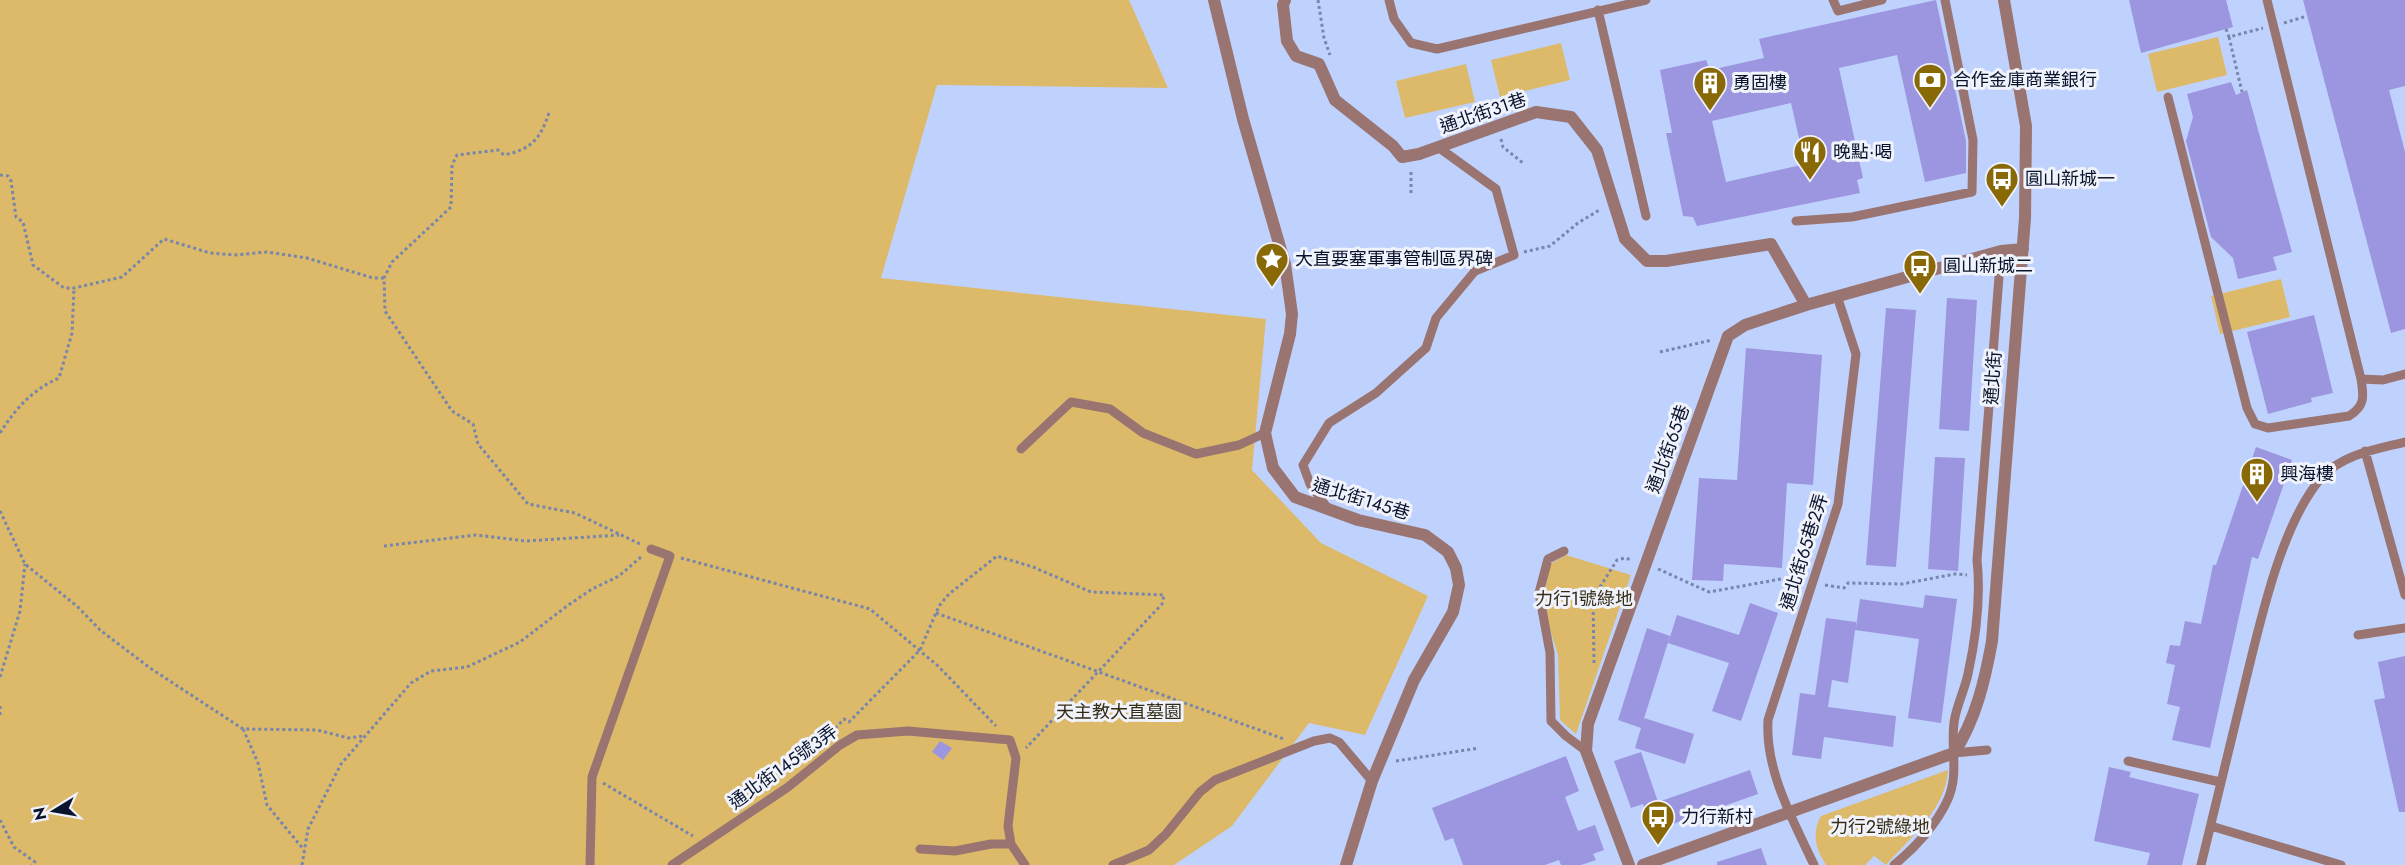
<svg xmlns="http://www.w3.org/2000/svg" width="2405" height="865" viewBox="0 0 2405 865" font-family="Jost,'Noto Sans TC',sans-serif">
<rect width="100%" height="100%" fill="#bfd2fd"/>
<!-- green -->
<path fill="#ddba6a" d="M0 0H1129L1168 88 937 85 881 278 1266 319 1252 470 1321 543 1428 596 1365 735 1309 723 1232 826 1174 865H0Z
M2218 37 2227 75 2157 92 2148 54Z
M1561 43 1570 80 1500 97 1491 60Z
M1466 64 1475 102 1405 118 1396 81Z
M2281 279 2290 317 2220 334 2211 296Z
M1566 555 1631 575 1576 734 1560 720 1558 655 1548 623 1545 591 1550 564Z
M1948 770C1946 809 1910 838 1886 865L1874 856 1865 865H1826C1816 849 1811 834 1821 816Z"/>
<!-- building -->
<path fill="#9b96df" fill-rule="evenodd" d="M1936 0 1966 141V173L1925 182 1897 55 1839 68 1863 178 1857 180 1860 193 1697 226 1693 217 1683 216 1666 133H1672L1660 70 1706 60 1710 70 1764 58 1759 39ZM1791 103 1805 164 1726 182 1712 121Z
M2129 0H2226L2233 27 2141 53Z
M2303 0H2405V86L2389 90 2405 152V329L2391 333Z
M2231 82 2236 95 2247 90 2292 252 2273 257 2277 270 2238 279 2233 258 2211 237 2186 141 2193 117 2187 94Z
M1947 298 1977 300 1969 431 1939 429Z
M1886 308 1916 310 1896 567 1866 565Z
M2314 315 2333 393 2311 398 2312 402 2268 414 2247 332Z
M1746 348 1822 355 1813 485 1787 483 1782 568 1724 564 1723 581 1692 580 1699 478 1737 480Z
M2256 447 2292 460 2258 559 2252 557 2210 748 2172 740 2180 707 2167 704 2175 665 2166 663 2170 645 2180 646 2185 621 2201 624 2213 565H2216Z
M1935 457 1965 458 1958 571 1928 569Z
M1925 595 1957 599 1941 723 1908 718 1919 639 1855 630 1848 683 1832 680 1828 707 1896 716 1893 747 1824 737 1821 759 1792 755 1800 693 1815 695 1826 618 1856 622V627L1860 599 1923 608Z
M1750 603 1778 613 1741 721 1712 711 1729 663 1668 643 1677 615 1739 635Z
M1647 628 1670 636 1641 728 1618 720Z
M2405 656V812H2399L2374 700 2385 698 2378 662Z
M1644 718 1694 734 1685 764 1635 748Z
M940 741 952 748 943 760 932 752Z
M1641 752 1658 802 1750 770 1758 794 1653 831 1643 804 1631 808 1614 761Z
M1566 756 1579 791 1565 797 1578 831 1595 825 1604 850 1593 854 1596 860 1581 865H1561L1559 860 1545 865H1463L1453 838 1445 841 1432 808Z
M2109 767 2131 772 2129 777 2199 794 2182 865H2147L2150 853 2094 841Z
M1761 848 1767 865H1717V862Z"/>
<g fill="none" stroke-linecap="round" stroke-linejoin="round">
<!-- path -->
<path stroke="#7786aa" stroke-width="3" stroke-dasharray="3 3" stroke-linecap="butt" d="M1318 0 1324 38 1330 55
M2284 23 2307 16
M2226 29 2229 37 2263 28
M2229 37 2242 92
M549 113C540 139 532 149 504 155L498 150 457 155 452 165 451 207 392 262 384 278 385 311 452 411 473 424 478 444 528 504 575 513 640 544
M1501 139 1503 147 1523 163
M0 175 8 176 11 181 16 217 23 222 33 265 64 288H74L122 277 164 239 210 253 235 255 267 252 307 258 373 278H384
M1411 193V169
M1524 252 1550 246 1578 223 1601 209
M1660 352 1712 340
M0 433C16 408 32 390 59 378L72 333 74 288
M0 511 25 564 79 608 100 630 150 668 243 729 317 730 348 738 363 736
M384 546 476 535 526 541 619 535
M681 558 870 609 938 666 996 726
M1658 569 1709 592 1781 579 1801 582
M1825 585 1844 588 1848 583 1902 584 1955 574 1967 575
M936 613 1284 739
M1594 663 1593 598 1617 560 1625 558 1632 560
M0 677 20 611 25 564
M0 706V718
M243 729 258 763 267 805 304 850
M827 737 844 719 849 722 920 650 939 606 949 594 997 556 1033 567 1091 592 1164 595 1162 604 1026 748
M1396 761 1479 748
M603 783 693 836
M0 820 14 847 35 862 32 865
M302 865 308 829 341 764 411 683 431 671 467 667 520 642 567 606 592 589 619 576 641 557"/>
<!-- service -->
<path stroke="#997470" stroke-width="9" d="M1389 0 1394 19 1411 43 1437 49 1646 0
M1833 0 1838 11 1882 0
M2267 0 2361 379 2383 380 2405 374
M1598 10 1646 216
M2168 97 2247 408 2255 424 2268 428 2349 416C2365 406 2364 397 2361 379
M1796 221 1852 217 1972 192 1973 140 1945 0
M1021 449 1071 402 1110 409 1143 433 1196 454 1239 445 1265 433
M2365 451 2405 595
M1328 509 1310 484 1303 465 1329 423 1376 393 1426 348 1436 318 1475 271 1514 255 1496 189 1438 147
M1564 551 1548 559 1539 593 1550 653 1551 721 1566 736 1586 751
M2358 635 2405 628
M1954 753 1987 750
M2128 761 2220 782
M2211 826 2341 865
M920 849 955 851 991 844H1011
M590 865 592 777 670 556 651 549
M672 865 788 787 840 745 857 735 908 731 1010 740 1016 758 1008 826 1011 844 1025 865
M1113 865 1149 850 1166 834 1200 792 1215 780 1314 741 1330 738 1339 742 1372 781
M1814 865C1793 820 1765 771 1768 720L1838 504 1856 354 1837 296
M1894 865C1915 848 1937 824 1948 799 1960 772 1949 744 1955 717 1958 703 1965 688 1968 674 1976 637 1981 597 1977 560L2001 251
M2201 865C2217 800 2232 735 2248 671 2262 614 2283 521 2322 477 2343 454 2377 449 2405 442"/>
<!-- minor -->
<path stroke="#997470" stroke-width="12" d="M1214 0 1243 119 1285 264 1292 314 1290 334 1265 433 1273 468 1295 497 1358 520 1425 535 1448 552 1456 568 1459 585 1453 612 1414 680 1372 781 1346 865
M1285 0 1283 5 1287 41 1296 56 1319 64 1335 100 1393 146 1402 157 1419 154 1536 112 1571 117 1597 150 1625 239 1647 261H1666L1771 244 1806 305
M1629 865 1586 751 1588 724 1728 336 1745 325 1806 305 2001 251 2023 249
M1643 865 1954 753C1976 719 1985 680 1992 641L2025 218 2026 126 2004 0"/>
</g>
<!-- icons -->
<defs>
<g id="bank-pin" transform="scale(1.725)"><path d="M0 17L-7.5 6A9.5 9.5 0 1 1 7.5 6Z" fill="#896806" stroke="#f0f3fb"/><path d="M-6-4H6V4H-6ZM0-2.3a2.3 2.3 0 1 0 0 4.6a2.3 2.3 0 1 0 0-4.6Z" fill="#fff"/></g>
<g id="building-pin" transform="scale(1.725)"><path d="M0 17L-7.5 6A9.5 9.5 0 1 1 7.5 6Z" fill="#896806" stroke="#f0f3fb"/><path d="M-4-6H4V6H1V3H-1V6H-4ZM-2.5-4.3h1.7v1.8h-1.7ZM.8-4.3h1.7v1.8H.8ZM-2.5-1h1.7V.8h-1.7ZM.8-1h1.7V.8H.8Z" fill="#fff"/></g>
<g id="restaurant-pin" transform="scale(1.725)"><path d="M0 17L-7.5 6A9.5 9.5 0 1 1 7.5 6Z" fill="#896806" stroke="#f0f3fb"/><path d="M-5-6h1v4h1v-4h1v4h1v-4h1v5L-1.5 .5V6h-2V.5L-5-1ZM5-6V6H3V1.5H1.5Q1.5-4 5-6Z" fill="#fff"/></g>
<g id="bus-pin" transform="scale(1.725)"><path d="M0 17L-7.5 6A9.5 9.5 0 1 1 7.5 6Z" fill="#896806" stroke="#f0f3fb"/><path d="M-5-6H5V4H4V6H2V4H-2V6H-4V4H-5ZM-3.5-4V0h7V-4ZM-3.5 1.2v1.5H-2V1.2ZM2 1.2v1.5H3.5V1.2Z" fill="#fff"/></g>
<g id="sight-pin" transform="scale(1.725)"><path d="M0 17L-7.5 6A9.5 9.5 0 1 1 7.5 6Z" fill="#896806" stroke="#f0f3fb"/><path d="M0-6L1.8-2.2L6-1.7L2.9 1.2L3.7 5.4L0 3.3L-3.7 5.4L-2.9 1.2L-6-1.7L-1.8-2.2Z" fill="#fff"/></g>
</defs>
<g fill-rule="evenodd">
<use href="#bank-pin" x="1930" y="80"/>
<use href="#building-pin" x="1710" y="83"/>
<use href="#restaurant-pin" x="1810" y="152"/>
<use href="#bus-pin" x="2002" y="179"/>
<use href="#sight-pin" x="1272" y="259"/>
<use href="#bus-pin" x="1920" y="266"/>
<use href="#building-pin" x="2257" y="474"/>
<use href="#bus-pin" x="1658" y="817"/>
</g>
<g text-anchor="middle" stroke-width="6" stroke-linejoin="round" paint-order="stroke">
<!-- poi labels -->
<g font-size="18" fill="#0a132c" stroke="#f0f3fb" text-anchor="start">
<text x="1953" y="86">合作金庫商業銀行</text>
<text x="1733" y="89">勇固樓</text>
<text x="1833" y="158">晚點·喝</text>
<text x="2025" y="185">圓山新城一</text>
<text x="1295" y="265">大直要塞軍事管制區界碑</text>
<text x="1943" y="272">圓山新城二</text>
<text x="2280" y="480">興海樓</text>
<text x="1681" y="823">力行新村</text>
</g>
<!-- street labels -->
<g font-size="18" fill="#0a132c" stroke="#f0f3fb">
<text transform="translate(1483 113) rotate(-19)" y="6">通北街31巷</text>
<text transform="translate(1993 378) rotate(-86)" y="6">通北街</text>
<text transform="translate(1668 449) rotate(-70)" y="6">通北街65巷</text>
<text transform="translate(1361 499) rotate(17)" y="6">通北街145巷</text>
<text transform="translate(1804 552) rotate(-73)" y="6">通北街65巷2弄</text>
<text transform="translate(783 767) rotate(-36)" y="6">通北街145號3弄</text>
</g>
<!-- park labels -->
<g font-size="18" fill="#362c15" stroke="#f0f3fb">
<text x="1584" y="605">力行1號綠地</text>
<text x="1119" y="718">天主教大直墓園</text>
<text x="1880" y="833">力行2號綠地</text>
</g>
</g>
<!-- north arrow -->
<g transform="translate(54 811) rotate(259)" stroke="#f0f3fb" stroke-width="4.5" paint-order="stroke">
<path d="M0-4.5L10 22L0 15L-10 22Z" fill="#0a132c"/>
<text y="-9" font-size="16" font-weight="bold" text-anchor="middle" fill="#0a132c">N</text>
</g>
</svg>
